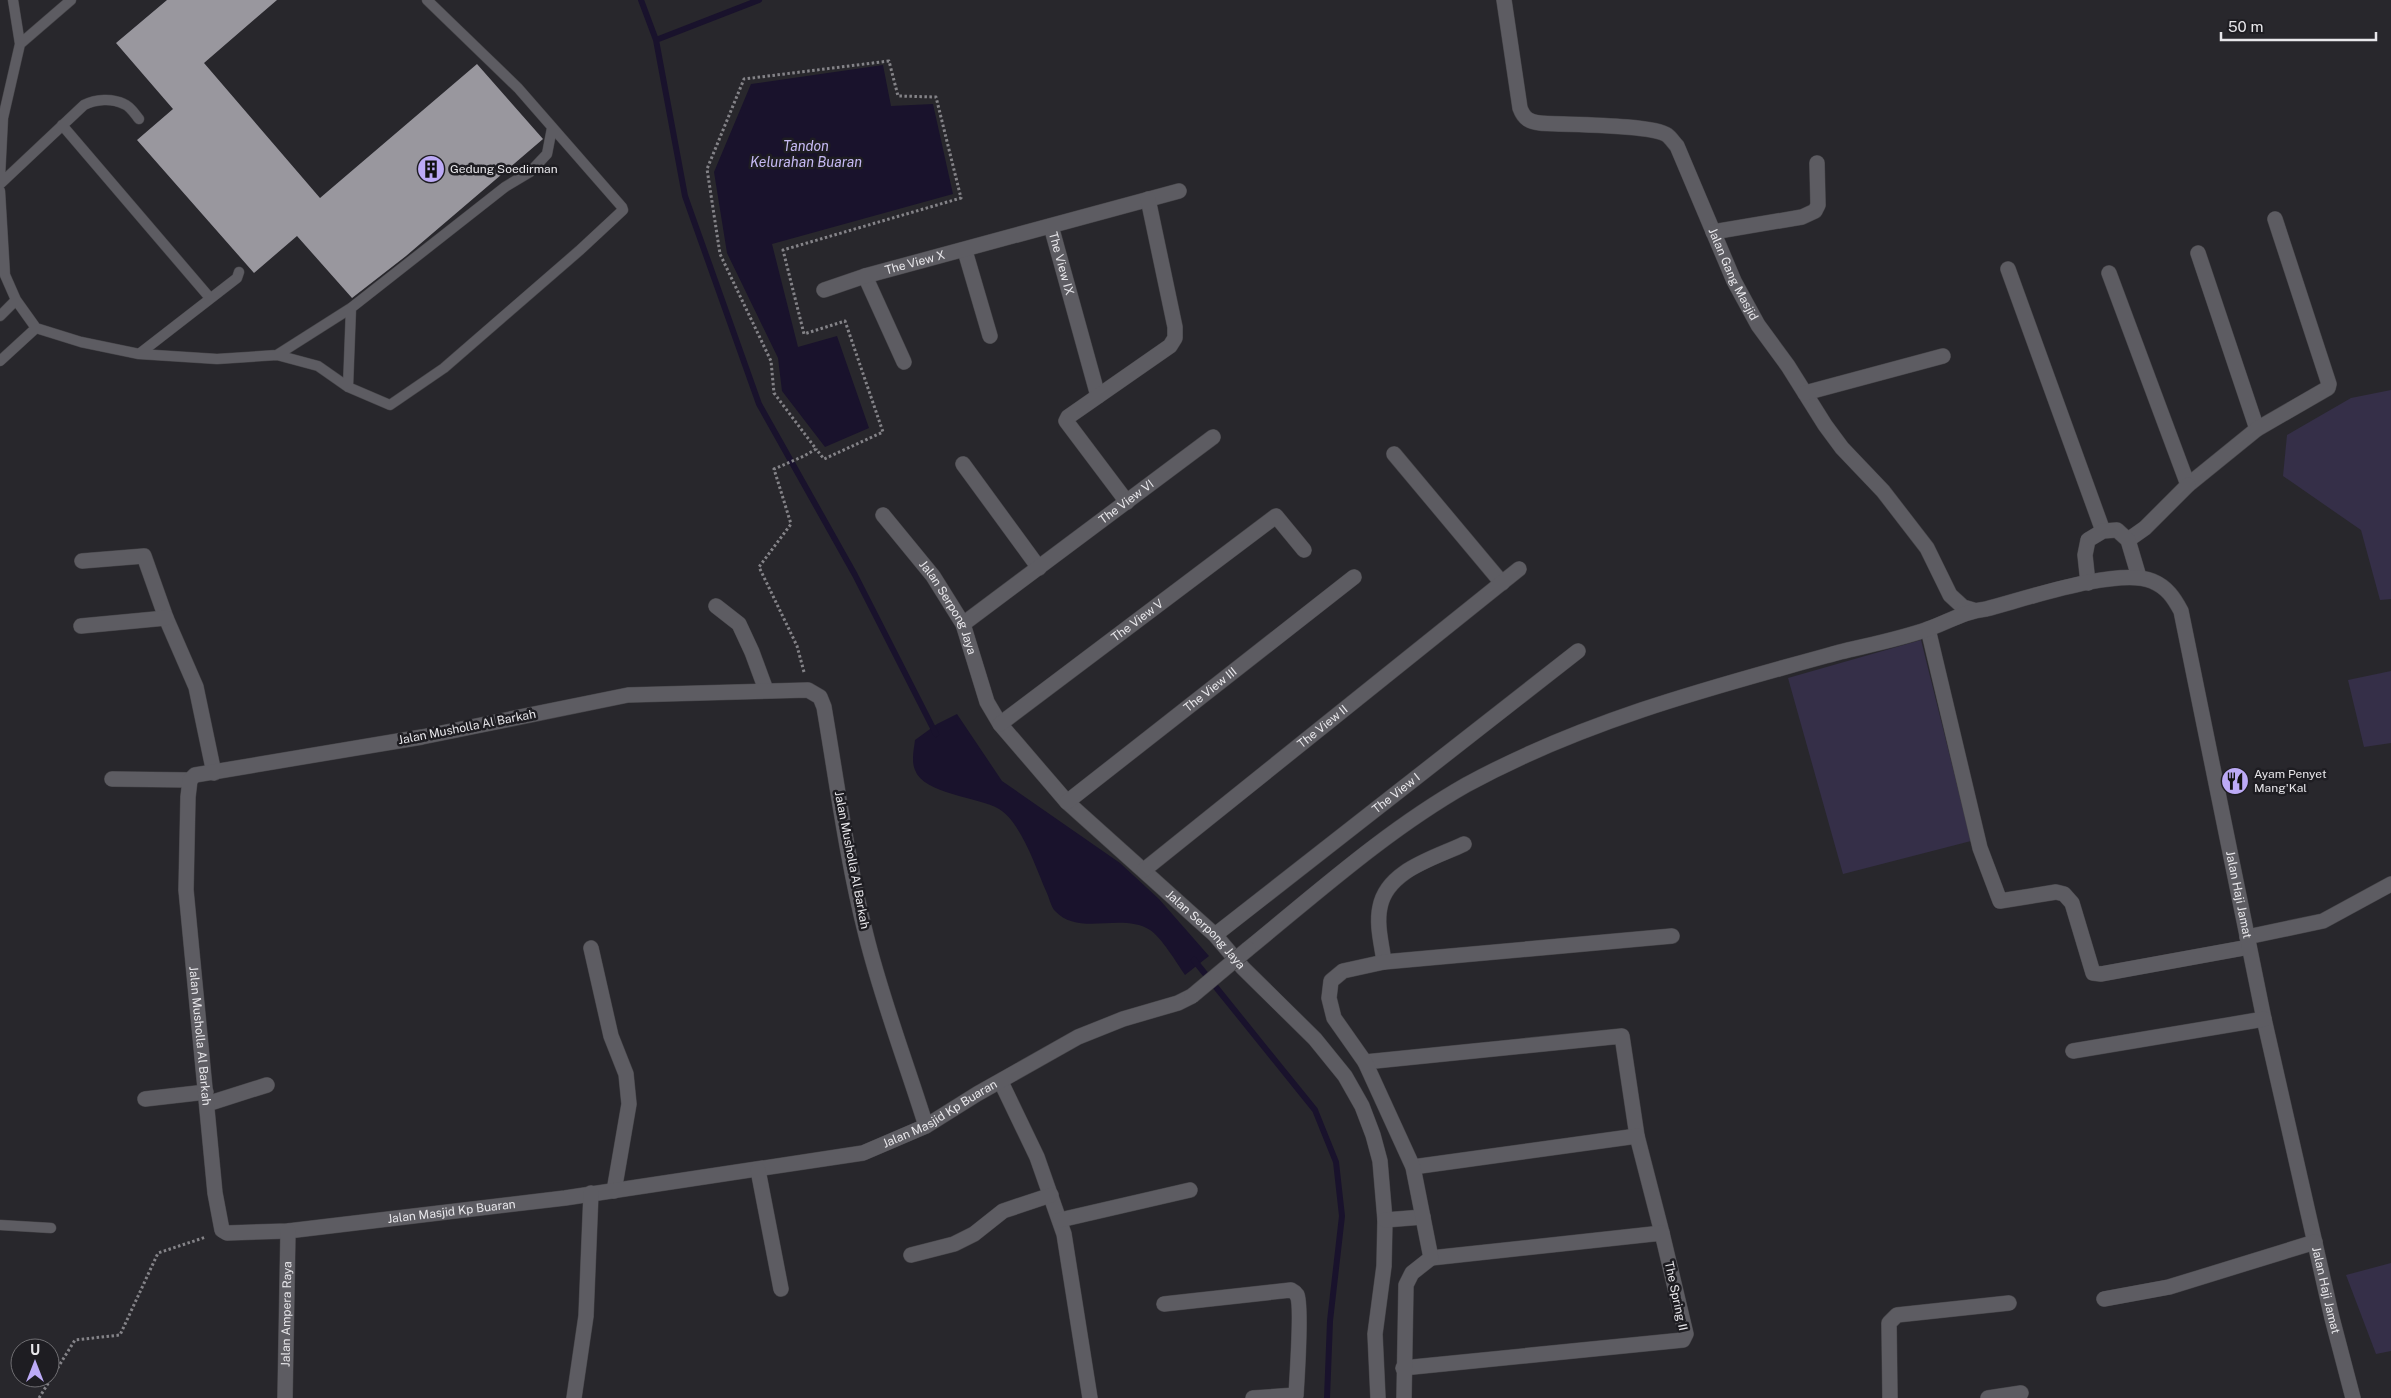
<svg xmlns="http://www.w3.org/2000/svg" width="2391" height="1398" viewBox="0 0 2391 1398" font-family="'Public Sans',sans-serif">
<rect width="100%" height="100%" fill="#28272c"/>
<!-- green -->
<path fill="#352f48" d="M2391 390V599L2380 600 2361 530 2283 476 2287 435 2351 398Z
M1921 640 1971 841 1843 874 1788 678Z
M2391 671V743L2364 747 2348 680Z
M2391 1263V1351L2376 1354 2346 1275Z"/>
<!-- water -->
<path fill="#19122c" d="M883 65 891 106 933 104 953 194 772 244 798 347 837 336 869 428 825 447 782 391 778 358 727 253 714 172 751 84Z
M957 714 1002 781 1120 863 1159 899 1209 956 1185 975C1177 963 1161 937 1150 930 1121 912 1079 937 1055 911 1051 907 1049 897 1046 891 1036 868 1021 822 999 809 979 797 923 794 915 770 911 761 914 749 915 740L937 724Z"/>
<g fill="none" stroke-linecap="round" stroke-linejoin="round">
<!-- stream -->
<path stroke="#19122c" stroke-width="6" d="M641 0 656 40 685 196 759 404 855 575 936 734
M656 40 759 0
M1194 960 1315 1110 1336 1162 1342 1216 1330 1321 1327 1398"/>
</g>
<!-- building -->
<path fill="#99979e" d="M167 0H277L204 63 320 198 477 64 543 139 406 256 352 298 297 236 254 273 137 140 173 109 116 43Z"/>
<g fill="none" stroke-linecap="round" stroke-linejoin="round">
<!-- lane casing -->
<g stroke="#454448" stroke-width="11">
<path id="lane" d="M20 44 71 0
M62 125 210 298
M0 177 3 118 20 44 13 0
M0 184 84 105C96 99 112 98 124 104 130 106 135 114 139 119
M0 191 5 275 16 300 36 328 81 342 139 354 217 359 277 355 318 366 348 387 390 405 444 368 580 250 623 210 622 207 518 88 427 0
M0 316 16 300
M139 354 237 278 239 272
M277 355 351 308 505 187 530 172 547 154 552 128
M0 361 36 328
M348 387 351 308
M0 1225 51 1228"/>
</g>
<!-- street casing -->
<g stroke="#454448" stroke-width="16">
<g id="street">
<path id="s1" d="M1504 0 1520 108C1524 119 1530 122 1540 123 1564 125 1652 124 1667 135 1671 138 1674 143 1677 146L1734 281 1758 325 1788 366 1825 425 1842 448 1883 491 1927 548 1950 595 1963 607 1973 610"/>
<path id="s2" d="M1051 226 1098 396"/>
<path d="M1713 232 1802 217 1815 211 1818 205 1817 163"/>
<path d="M965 251 990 336"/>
<path d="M2198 253 2257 429"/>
<path d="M2008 269 2103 531"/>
<path d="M2109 273 2188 485 2257 429 2328 388 2329 384 2275 219"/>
<path d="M865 276 904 362"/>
<path id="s3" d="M824 290 865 276 1179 191"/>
<path d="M1805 393 1943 356"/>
<path d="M1394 454 1502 583"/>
<path d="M963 464 1039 568"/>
<path d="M1127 502 1066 421 1068 417 1170 346 1175 338V327L1148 199"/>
<path id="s4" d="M883 515 933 576 963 624 987 702 1000 724 1067 802 1215 935 1243 968 1315 1039 1345 1076 1362 1106 1373 1135 1380 1161 1385 1220 1384 1266 1375 1334 1378 1398"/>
<path d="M2128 540 2145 528 2188 485"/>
<path d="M82 561 144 556 166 618 196 687 214 773"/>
<path d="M2088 583 2085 555 2088 540 2103 531 2117 530 2128 540 2139 577"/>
<path d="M716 606 739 624 752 652 766 690"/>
<path id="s5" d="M963 624 1213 437"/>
<path d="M81 626 166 618"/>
<path d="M1928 629 1980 848 2000 901 2056 892 2064 894 2072 903 2093 973 2101 974 2249 947"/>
<path id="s6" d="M1000 724 1276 516 1304 550"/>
<path d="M112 779 190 780"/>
<path id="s7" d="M1067 802 1354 577"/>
<path id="s8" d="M1144 870 1519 569"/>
<path id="s9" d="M1215 935 1578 651"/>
<path d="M2247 937 2323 921 2391 884"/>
<path d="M591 948 611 1036 626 1074 629 1104 614 1191"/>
<path id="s10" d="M1248 949C1318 892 1387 830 1466 785 1583 721 1712 687 1840 652 1869 645 1900 639 1928 629 1948 622 1965 611 1986 609 2025 599 2118 567 2152 581 2167 587 2174 598 2181 611L2264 1019 2332 1318 2353 1398"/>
<path d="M1384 962C1382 945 1376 925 1380 907 1387 870 1435 858 1464 844"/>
<path d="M2073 1051 2264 1019"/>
<path d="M1365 1062 1622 1036 1637 1136"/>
<path d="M1001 1082 1037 1157 1064 1234 1090 1398"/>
<path d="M145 1099 206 1092"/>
<path d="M207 1104 267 1085"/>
<path id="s11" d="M926 1126C906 1062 882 1000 866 935 847 860 837 783 824 707L820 697 808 690 628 695 422 737 195 775 190 780 188 797 186 890 215 1193 222 1230 227 1233 288 1231 565 1198 863 1153 926 1126 977 1094 1078 1037 1123 1019 1178 1003 1192 996"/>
<path d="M1413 1167 1637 1136 1662 1233"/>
<path d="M758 1170 781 1289"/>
<path d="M1060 1220 1190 1190"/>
<path d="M1385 1220 1423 1217"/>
<path d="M911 1255 954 1244 974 1234 1003 1211 1051 1195"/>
<path d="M2104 1299 2169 1287 2315 1242"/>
<path d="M1164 1304 1291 1290C1293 1291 1295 1292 1297 1295 1302 1304 1297 1379 1296 1395L1253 1398"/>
<path d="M1403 1368 1683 1340 1686 1334 1662 1233 1431 1258"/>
<path id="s12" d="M285 1398 288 1231"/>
<path d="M574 1398 586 1316 591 1193"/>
<path d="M1404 1398 1406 1285 1412 1273 1431 1258 1413 1167 1365 1062 1334 1018 1329 998 1331 981 1343 971 1384 962 1672 936"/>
<path d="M1890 1398 1889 1323 1897 1315 2009 1303"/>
<path d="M1988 1398 2021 1393"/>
</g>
</g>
<!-- path -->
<path stroke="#848388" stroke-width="3" stroke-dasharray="2.5 2.5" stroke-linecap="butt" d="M804 672 797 646 759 567 791 524 774 469 804 456 816 449 774 393 771 361 720 254 707 169 744 79 889 61 898 96 936 97 961 198 783 250 804 334 845 321 883 432 824 459 816 449
M39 1398 75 1340 120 1335 158 1253 206 1237"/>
<!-- lane -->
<use href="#lane" stroke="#5d5c62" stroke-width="10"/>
<!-- street -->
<use href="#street" stroke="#5d5c62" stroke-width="15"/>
<!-- street-bridge casing -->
<g stroke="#454448" stroke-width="16" stroke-linecap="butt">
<path id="street-bridge" d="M1192 996 1248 949"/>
</g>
<!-- street-bridge -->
<use href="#street-bridge" stroke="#5d5c62" stroke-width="15"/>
</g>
<!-- icons -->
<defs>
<g id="building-disc" transform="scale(1.4375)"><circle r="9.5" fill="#bcaaf6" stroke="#1e1d22"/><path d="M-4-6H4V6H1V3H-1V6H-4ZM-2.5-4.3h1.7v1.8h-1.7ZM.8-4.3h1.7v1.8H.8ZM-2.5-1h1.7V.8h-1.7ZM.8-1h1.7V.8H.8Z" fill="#111"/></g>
<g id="restaurant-disc" transform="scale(1.4375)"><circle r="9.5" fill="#bcaaf6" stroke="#1e1d22"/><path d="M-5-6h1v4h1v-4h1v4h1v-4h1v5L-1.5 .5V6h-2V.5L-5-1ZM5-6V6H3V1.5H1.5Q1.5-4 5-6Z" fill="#111"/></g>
</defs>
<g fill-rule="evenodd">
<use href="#building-disc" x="431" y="169"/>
<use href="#restaurant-disc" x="2235" y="781"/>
</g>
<g text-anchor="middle" stroke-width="5" stroke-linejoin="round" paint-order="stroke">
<!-- poi labels -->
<g font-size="12" fill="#e8e7eb" stroke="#1e1d22" text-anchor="start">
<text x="450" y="173">Gedung Soedirman</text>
<text x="2254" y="778">Ayam Penyet<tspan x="2254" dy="14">Mang'Kal</tspan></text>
</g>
<!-- street labels -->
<g font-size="12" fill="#e8e7eb" stroke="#1e1d22">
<text dy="4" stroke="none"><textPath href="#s3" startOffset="95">The View X</textPath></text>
<text dy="4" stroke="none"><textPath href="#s2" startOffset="39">The View IX</textPath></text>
<text dy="4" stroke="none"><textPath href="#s1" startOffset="419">Jalan Gang Masjid</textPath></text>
<text dy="4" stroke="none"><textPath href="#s5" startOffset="204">The View VI</textPath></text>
<text dy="4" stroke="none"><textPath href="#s4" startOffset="114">Jalan Serpong Jaya</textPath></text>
<text dy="4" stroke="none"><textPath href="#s6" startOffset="172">The View V</textPath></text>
<text dy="4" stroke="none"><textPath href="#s7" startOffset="182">The View III</textPath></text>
<text transform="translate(467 727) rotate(-11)" y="4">Jalan Musholla Al Barkah</text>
<text dy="4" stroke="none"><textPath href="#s8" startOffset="229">The View II</textPath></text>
<text dy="4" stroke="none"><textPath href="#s9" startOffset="230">The View I</textPath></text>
<text transform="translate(852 860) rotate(79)" y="4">Jalan Musholla Al Barkah</text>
<text dy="4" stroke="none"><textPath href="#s10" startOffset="1326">Jalan Haji Jamat</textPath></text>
<text dy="4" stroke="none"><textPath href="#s4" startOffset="534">Jalan Serpong Jaya</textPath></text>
<text dy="4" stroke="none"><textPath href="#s11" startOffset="1341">Jalan Musholla Al Barkah</textPath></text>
<text dy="4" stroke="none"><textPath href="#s11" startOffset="2270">Jalan Masjid Kp Buaran</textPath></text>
<text dy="4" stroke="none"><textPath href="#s11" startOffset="1768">Jalan Masjid Kp Buaran</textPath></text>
<text dy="4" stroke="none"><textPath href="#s10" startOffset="1731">Jalan Haji Jamat</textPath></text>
<text transform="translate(1676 1296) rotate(78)" y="4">The Spring II</text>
<text dy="4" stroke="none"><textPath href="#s12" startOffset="84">Jalan Ampera Raya</textPath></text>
</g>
<!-- water labels -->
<g font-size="14" font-style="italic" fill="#c6baf3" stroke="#1e1d22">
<text x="806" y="151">Tandon<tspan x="806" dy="16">Kelurahan Buaran</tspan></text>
</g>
</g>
<!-- north arrow -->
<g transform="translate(35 1363)"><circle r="24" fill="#1e1d22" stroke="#6f6e72"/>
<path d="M0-4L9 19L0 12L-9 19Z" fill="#bcaaf6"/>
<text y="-8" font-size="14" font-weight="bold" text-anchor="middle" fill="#e8e7eb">U</text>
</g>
<!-- scale -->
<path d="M2221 32v8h155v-8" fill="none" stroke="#e8e7eb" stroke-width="2.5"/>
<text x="2228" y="32" font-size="15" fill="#e8e7eb" stroke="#1e1d22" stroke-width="4" paint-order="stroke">50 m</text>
</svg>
